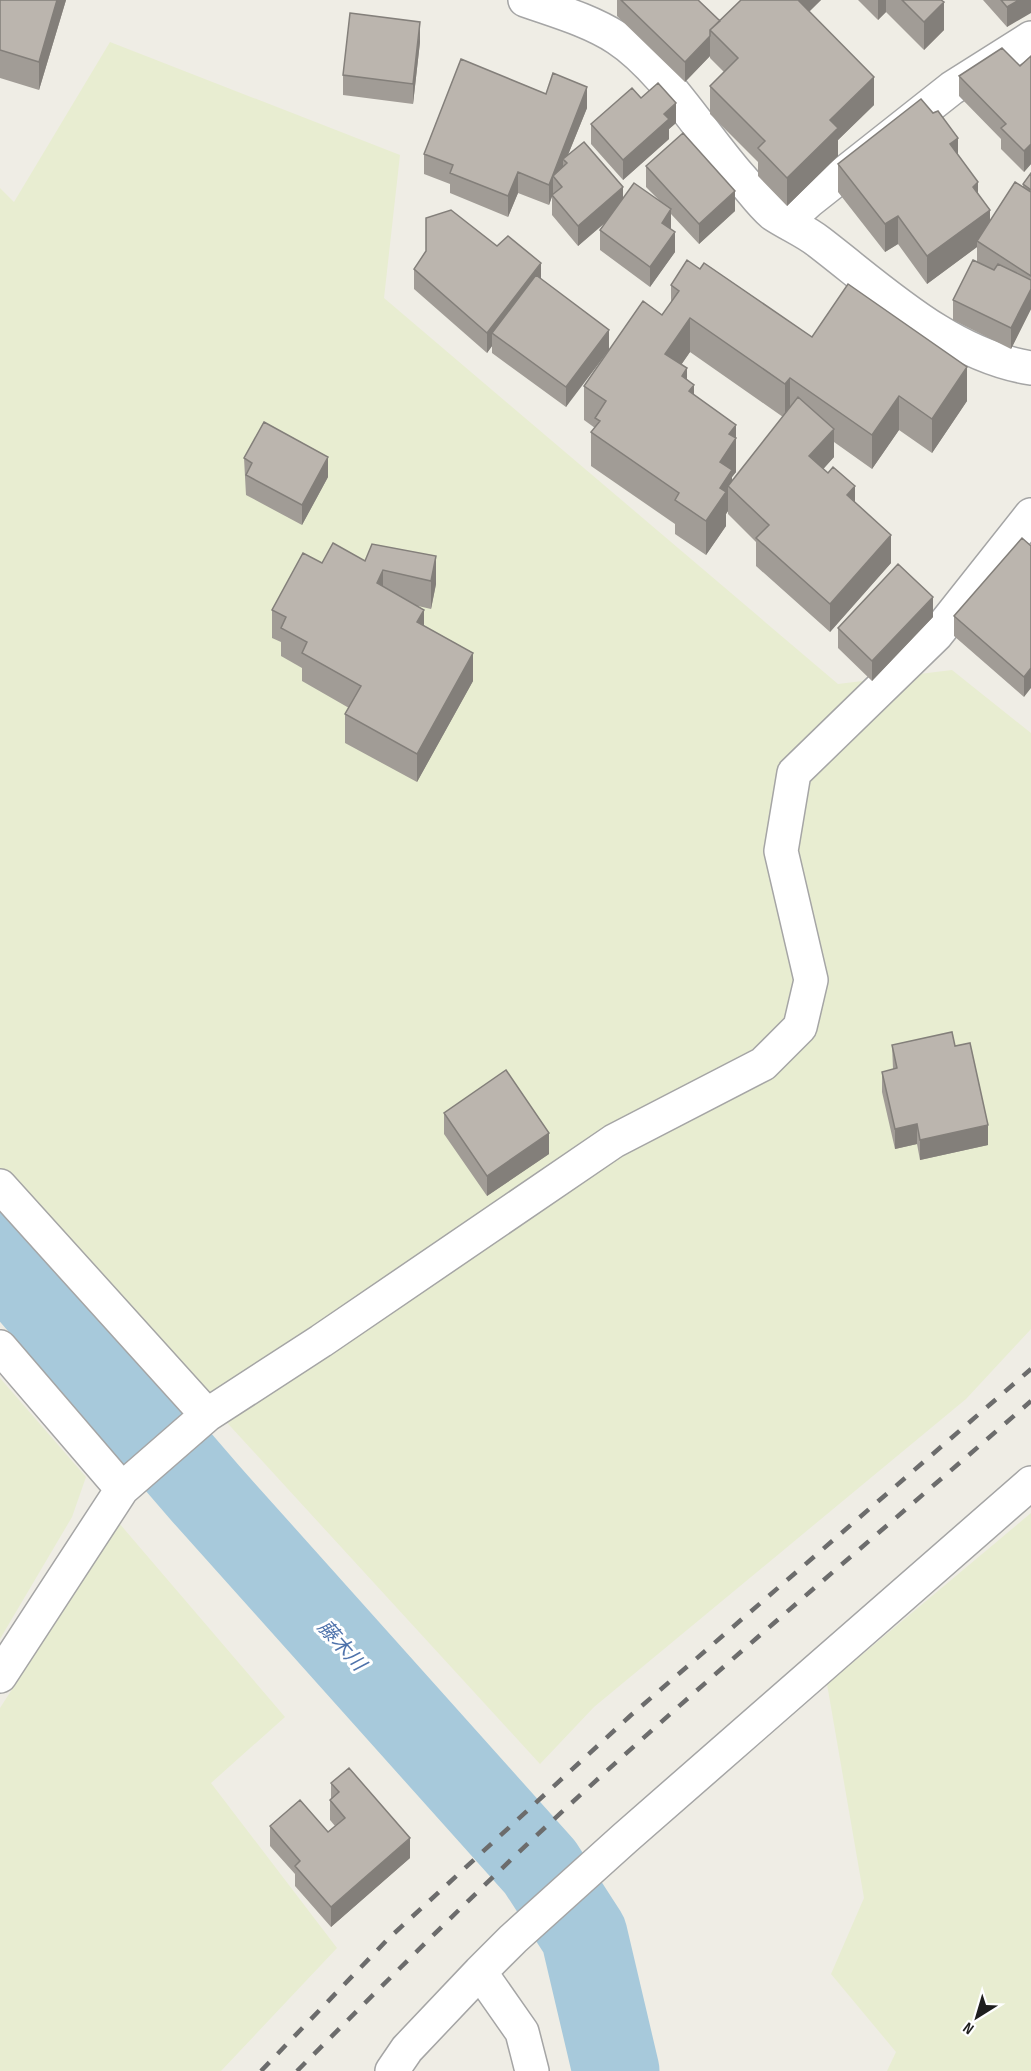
<svg xmlns="http://www.w3.org/2000/svg" width="1031" height="2071" viewBox="0 0 1031 2071" font-family="'Sofia Sans Condensed','Noto Sans JP',sans-serif">
<rect width="100%" height="100%" fill="#efede5"/>
<!-- farmland -->
<path fill="#e8edd1" d="M110 42 400 155 384 298 838 684 952 670 1031 733V1329L966 1399 594 1707 540 1764 0 1175V188L14 202Z
M0 1378 86 1477 72 1517 0 1639Z
M1031 1513V2071H887L896 2052 831 1974 864 1898 827 1684Z
M119 1523 285 1717 211 1783 337 1948 221 2071H0V1708Z"/>
<g fill="none" stroke-linecap="round" stroke-linejoin="round">
<!-- river -->
<path stroke="#a7c9db" stroke-width="87" d="M0 1255 206 1494 540 1867 584 1935 616 2071"/>
<!-- minor casing -->
<g stroke="#a5a5a5" stroke-width="36">
<path id="minor" d="M525 0C556 11 589 20 617 38 663 68 702 134 740 177 750 188 761 204 773 214 788 224 805 231 819 242 883 291 949 355 1031 368
M787 221 809 201 952 88 1031 38
M0 1186 207 1415
M0 1347 122 1489
M0 1676 122 1489 207 1415 321 1341 614 1141 763 1064 800 1027 811 980 781 851 794 773 936 635 1031 515
M480 1972 513 1939 625 1838 1031 1483
M392 2071 407 2049 480 1972 522 2032 532 2071"/>
</g>
<!-- minor -->
<use href="#minor" stroke="#fff" stroke-width="33"/>
<!-- rail -->
<path stroke="#6c6c6c" stroke-width="4.5" stroke-dasharray="12 12" stroke-linecap="butt" d="M261 2071 388 1939 630 1716 1031 1369
M297 2071C385 1983 473 1894 565 1809 717 1669 875 1537 1031 1401"/>
</g>
<!-- wall -->
<path fill="#a19c96" fill-rule="evenodd" d="M0 0H66L39 90 0 78Z
M617 0H698L720 21 741 0H821L809 12 874 105 838 140V156L787 206 758 176V162L710 114V86L724 72 710 58V56L685 82 617 16Z
M858 0H941L944 30 924 50 886 12 878 20Z
M983 0H1031L1007 27Z
M420 42 413 104 343 95V75Z
M1031 56V164L1024 172 1001 149V139L959 96V76L1020 66Z
M546 94 587 108 568 155 623 198 660 201 646 187V166L735 211 699 244 671 214V229L675 252 650 287 600 250V230L605 223 578 246 552 215V196L549 205 518 193 508 217 450 193V184L424 174V154Z
M641 98 676 123 669 129V139L623 180 591 144V124Z
M958 155 978 193 990 221 1023 187V184L1031 173V309L1011 349 953 320V300L977 261V247L927 284 898 244 885 252 838 192V164Z
M414 269 541 279 609 330 566 407 492 353V346L487 353 414 289Z
M700 269 812 337 967 401 932 453 899 430 872 469 834 442V457L823 469 855 502 891 563 830 632 756 566V542L728 514V511L726 514V526L706 555 675 534V524L591 466V432L595 428 584 420V386L662 315 671 302V285ZM690 352 783 417 732 481V477L736 472V425L694 395 681 365Z
M244 458 328 477 302 525 246 495Z
M1031 546 1024 697 954 636V616Z
M436 556V584L431 609 418 606 424 626 473 681 417 782 345 743V714L349 708 302 681V668L281 656V642L272 638V610L322 563 365 561Z
M933 617 872 681 838 648V628Z
M892 1045 955 1046 988 1145 920 1160 917 1144 895 1149 882 1092V1072L893 1069Z
M444 1113 549 1154 487 1196 444 1134Z
M331 1783 410 1858 331 1927 295 1886V1874L270 1846V1826L328 1832 335 1826 330 1820V1800L331 1798Z"/>
<!-- shaded-wall -->
<path fill="#837f7a" d="M57 0H66L39 90V62Z
M795 0H821L795 25Z
M878 0H886V12L878 20Z
M1019 0H1031V13L1007 27V7Z
M944 2V30L924 50V22Z
M420 22V42L413 104V84Z
M710 36V56L685 82V62Z
M874 77V105L838 140V156L787 206V178L830 120Z
M587 87V108L565 162 563 159V167L553 176V194L549 205V185Z
M676 103V123L669 129V139L623 180V160L664 114Z
M958 138V166L950 144Z
M1031 144V164L1024 172V151Z
M518 172V193L508 217V196Z
M978 182V211L973 187Z
M623 187V207L578 246V226Z
M735 191V211L699 244V224Z
M671 209V230L662 223Z
M990 210V238L977 241V247L927 284V256Z
M898 216V244L885 252V224Z
M675 232V252L650 287V267Z
M541 263V284L492 333V346L487 353V333Z
M1031 289V309L1011 349V328Z
M690 318V352L665 388V354Z
M609 330V350L566 407V387Z
M967 367V401L932 453V419Z
M687 368V403L682 376Z
M790 378V412L785 419V384Z
M694 385V419L689 391Z
M899 396V430L872 469V435Z
M736 425V472L732 477V490L728 486V511L726 514V526L706 555V521L720 462 729 434Z
M834 429V457L809 485V456Z
M328 457V477L302 525V505Z
M855 486V514L847 495Z
M891 535V563L830 632V604Z
M436 556V584L431 609V581Z
M383 570V598L377 583Z
M933 597V617L872 681V661Z
M424 610V638L417 622Z
M473 653V681L417 782V754Z
M1031 668V688L1024 697V677Z
M917 1124V1144L895 1149V1129Z
M988 1125V1145L920 1160V1140Z
M549 1133V1154L487 1196V1176Z
M410 1838V1858L331 1927V1907Z"/>
<!-- building -->
<path fill="#bbb5ae" stroke="#837f7a" stroke-width="1.5" d="M0 0H57L39 62 0 50Z
M621 0H698L720 21 710 30V36L685 62Z
M741 0H798L874 77 830 120 838 128 787 178 758 148 765 141 710 86 738 58 710 30Z
M902 0H941L944 2 924 22Z
M1001 0H1019L1007 7Z
M350 13 420 22 413 84 343 75Z
M1002 48 1020 66 1031 56V144L1024 151 1001 128 1006 124 959 76Z
M461 59 546 94 553 73 587 87 549 185 518 172 508 196 450 173 453 165 424 154Z
M658 83 676 103 664 114 669 119 623 160 591 124 632 88 641 98Z
M921 99 933 113 938 111 958 138 950 144 978 182 973 187 990 210 927 256 898 216 885 224 838 164Z
M683 133 735 191 699 224 646 166Z
M584 142 623 187 578 226 552 195 562 187 553 176 567 163 563 159Z
M1031 173V190L1023 184Z
M1015 182 1031 192V276L977 241Z
M634 183 671 209 662 223 675 232 650 267 600 230Z
M451 210 497 246 508 236 541 263 487 333 414 269 426 251V218Z
M687 260 700 269 704 263 812 337 848 284 967 367 932 419 899 396 872 435 790 378 785 384 690 318 665 354 687 368 682 376 694 385 689 391 736 425 729 434 736 438 720 462 732 470 720 488 726 492 706 521 675 500 679 493 591 432 600 421 595 418 606 401 584 386 643 301 662 315 679 291 671 285Z
M973 260 994 270 998 264 1031 280V289L1011 328 953 300Z
M536 275 609 330 566 387 492 333Z
M798 397 834 429 809 456 828 473 833 467 855 486 847 495 891 535 830 604 756 538 769 525 728 486Z
M264 422 328 457 302 505 246 475 252 463 244 458Z
M1022 538 1031 546V668L1024 677 954 616Z
M333 543 365 561 372 544 436 556 431 581 383 570 377 583 424 610 417 622 473 653 417 754 345 714 361 686 302 653 307 642 281 628 286 617 272 610 303 553 322 563Z
M898 564 933 597 872 661 838 628Z
M952 1032 955 1046 970 1043 988 1125 920 1140 917 1124 895 1129 882 1072 897 1068 892 1045Z
M506 1070 549 1133 487 1176 444 1113Z
M349 1768 410 1838 331 1907 295 1866 300 1861 270 1826 300 1800 328 1832 345 1818 330 1800 339 1792 331 1783Z"/>
<g text-anchor="middle" stroke-width="6" stroke-linejoin="round" paint-order="stroke">
<!-- water labels -->
<g font-size="20" font-style="italic" fill="#4e72ab" stroke="#fff">
<text transform="translate(342 1645) rotate(48)" y="7">藤木川</text>
</g>
</g>
<!-- north arrow -->
<g transform="translate(977 2017) rotate(217)" stroke="#ffffff" stroke-width="4.5" paint-order="stroke">
<path d="M0-4.5L10 22L0 15L-10 22Z" fill="#1e1e1e"/>
<text y="-9" font-size="16" font-weight="bold" text-anchor="middle" fill="#1e1e1e">N</text>
</g>
</svg>
